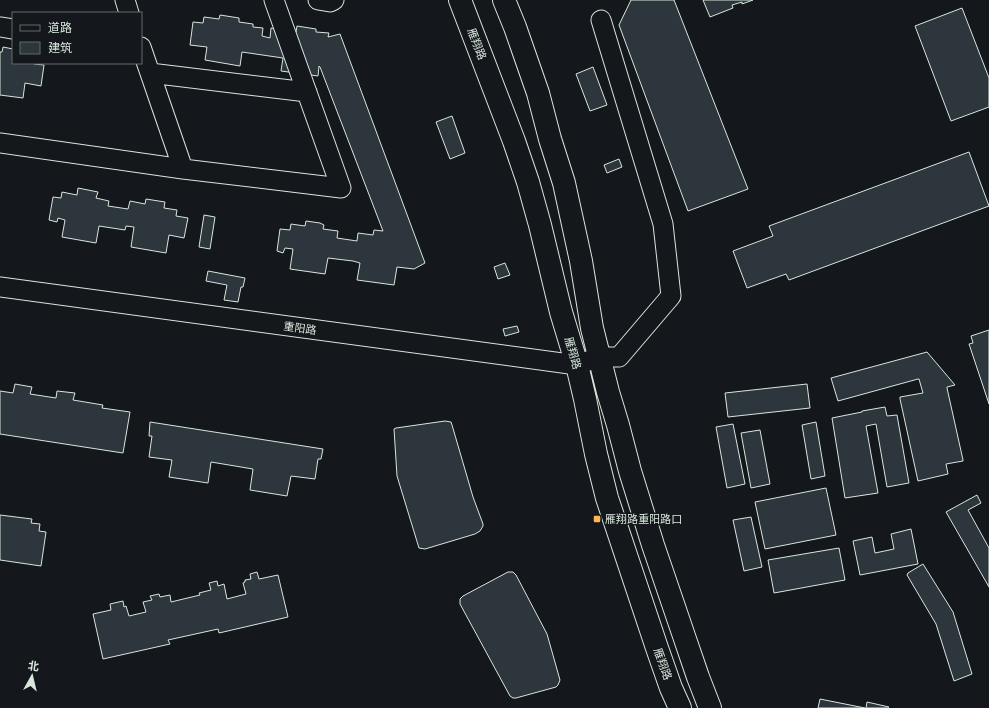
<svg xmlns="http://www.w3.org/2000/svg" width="989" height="708" viewBox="0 0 989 708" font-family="Poppins,'Noto Sans SC',sans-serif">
<rect width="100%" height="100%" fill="#14181c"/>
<!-- building -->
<path fill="#2c363c" stroke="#d8e6dc" d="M631 0H674L748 189 688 211 619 25Z
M703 0H753L742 4V2L732 5 733 8 710 17Z
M962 8 989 78V107L951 121 915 26Z
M220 15 239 18V22L253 24V27L263 28 262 36 270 38 271 28 296 32 297 26 316 29V32L329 33 328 37 340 34 425 263 414 269 397 267 394 285 357 280 360 263 353 261 328 258 325 274 290 269 293 249 285 248 283 253 277 251 280 229 290 230 291 224 305 226 306 221 320 223 324 225 323 229 338 231 337 238 357 241 358 233 373 235 374 230 383 231 320 67 319 66 318 76 281 71 283 58 242 52 240 66 205 60 207 47 190 45 193 22 203 23 204 17 219 19Z
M3 47 13 49V63H34V64L44 65 41 86 25 83 23 98 0 95V52H2Z
M593 67 607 105 590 111 576 74Z
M452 116 465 153 450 159 436 122Z
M969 152 989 206 789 280 786 274 747 288 733 251 773 236 769 226Z
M619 159 622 167 607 173 604 165Z
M78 188 98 192 96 198 109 201 108 206 128 209 130 201 145 204 146 199 165 202 164 208 177 210 176 216 188 218 184 238 169 235 166 253 131 247 134 227 126 226 125 230 99 226 96 243 62 237 65 220 58 218 57 222 49 220 53 197 61 198 62 192 77 195Z
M204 215 215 217 210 249 199 247Z
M505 263 510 275 498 279 494 267Z
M208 271 245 278 243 287H241L238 302 224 300 227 285 206 281Z
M517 326 519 332 505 336 503 329Z
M989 330V404L969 344 973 343 971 336Z
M927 352 955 385 947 387V388L963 460V461L946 464 948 474 918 481 900 399V397L923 393 919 379H918L838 401 831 378Z
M15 384 32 387 30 394 56 398 57 391 75 393 73 400 103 405 102 408 130 412 123 453 0 434V391L13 393Z
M807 384 810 408 728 417 725 393Z
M885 407 887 416 897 415 909 483 887 487 876 424 866 426 878 493 845 498 832 418 862 412V411Z
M445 421 451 422 452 425 473 497 483 524V526L480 531 475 534 425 549 419 548 397 476 394 429 396 428Z
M150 422 323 449 321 459H318L315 479 291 476 287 496 250 490 253 469 211 462 208 483 169 477 172 460 149 457 152 436H149Z
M816 422 825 476 811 479 802 425Z
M733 424 745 484 727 488 716 427Z
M760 430 770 484 751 488 741 433Z
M826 488 836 535 765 549 755 502Z
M977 495 981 503 968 510 989 548V587L946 512Z
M0 515 32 519 31 523 40 524 39 531 46 532 41 566 0 560Z
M751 517 762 567 744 571 733 520Z
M911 529 918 564 860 575 853 541 872 537 875 553 894 549 891 534Z
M839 548 845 580 774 593 768 560Z
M923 564 953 612 972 674 954 681 936 624 907 575 908 573Z
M257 572 259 579 278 575 288 617 219 633 218 629 168 640 170 644 103 659 93 614 111 610 110 604 123 601 124 607 126 606 129 616 146 612 143 602 152 600 150 596 159 594 160 597 170 595 171 602 200 595 199 593 211 590 209 583 217 581 218 586 224 584 227 599 246 594 243 583 245 582V580L251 579 250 574Z
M508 572H513L516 575 547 634 560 680 558 685 556 687 516 698H513L510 696 460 604V599L463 596Z
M820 699 865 708H818Z
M867 702 889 707 888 708H866Z"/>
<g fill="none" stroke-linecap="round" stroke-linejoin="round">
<!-- minor casing -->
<g stroke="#d8e6dc" stroke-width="21">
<path id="minor" d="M125 0 129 13
M318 0 330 2 334 0
M0 27 13 29
M141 47 183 169 341 188 274 0
M150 73 307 92
M0 143 183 169
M0 287 577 365 599 357H619L671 296 663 224 601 20"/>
</g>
<!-- major casing -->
<g stroke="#d8e6dc" stroke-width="24">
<path id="major" d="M460 0 514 141 528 182 540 225 561 312 577 365 585 399 596 454 607 498 657 648 671 688 680 708
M504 0 515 27 538 93 550 139 564 183 581 261 592 328 608 392 618 425 630 471 653 545 684 636 698 677 710 708"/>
</g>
<!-- minor -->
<use href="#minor" stroke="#14181c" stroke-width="19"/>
<!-- major -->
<use href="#major" stroke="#14181c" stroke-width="22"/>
</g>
<!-- markers -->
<rect fill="#ffb74d" stroke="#14181c" stroke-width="1.5" x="593" y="515" width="8" height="8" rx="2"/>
<g text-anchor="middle" stroke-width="3" stroke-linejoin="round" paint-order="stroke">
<!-- street labels -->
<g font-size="11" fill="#d8e6dc" stroke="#14181c">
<text transform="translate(477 44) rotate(69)" y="4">雁翔路</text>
<text transform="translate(300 328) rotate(8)" y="4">重阳路</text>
<text transform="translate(573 353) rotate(74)" y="4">雁翔路</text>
<text transform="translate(663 664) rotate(70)" y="4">雁翔路</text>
</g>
<!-- poi labels -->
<g font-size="11" fill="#d8e6dc" stroke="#14181c" text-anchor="start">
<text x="605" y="523">雁翔路重阳路口</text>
</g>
</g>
<!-- legend -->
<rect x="12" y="12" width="130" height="52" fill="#14181c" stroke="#626a69"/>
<rect x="20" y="25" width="20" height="6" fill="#14181c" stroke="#626a69"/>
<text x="48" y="32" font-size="12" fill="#d8e6dc">道路</text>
<rect x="20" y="42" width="20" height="12" fill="#2c363c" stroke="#626a69"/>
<text x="48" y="52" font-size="12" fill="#d8e6dc">建筑</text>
<!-- north arrow -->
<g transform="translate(32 676) rotate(8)" stroke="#14181c" stroke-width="3" paint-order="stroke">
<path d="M0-3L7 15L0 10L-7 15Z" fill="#d8e6dc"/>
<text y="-6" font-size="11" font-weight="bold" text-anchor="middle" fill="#d8e6dc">北</text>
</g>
</svg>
